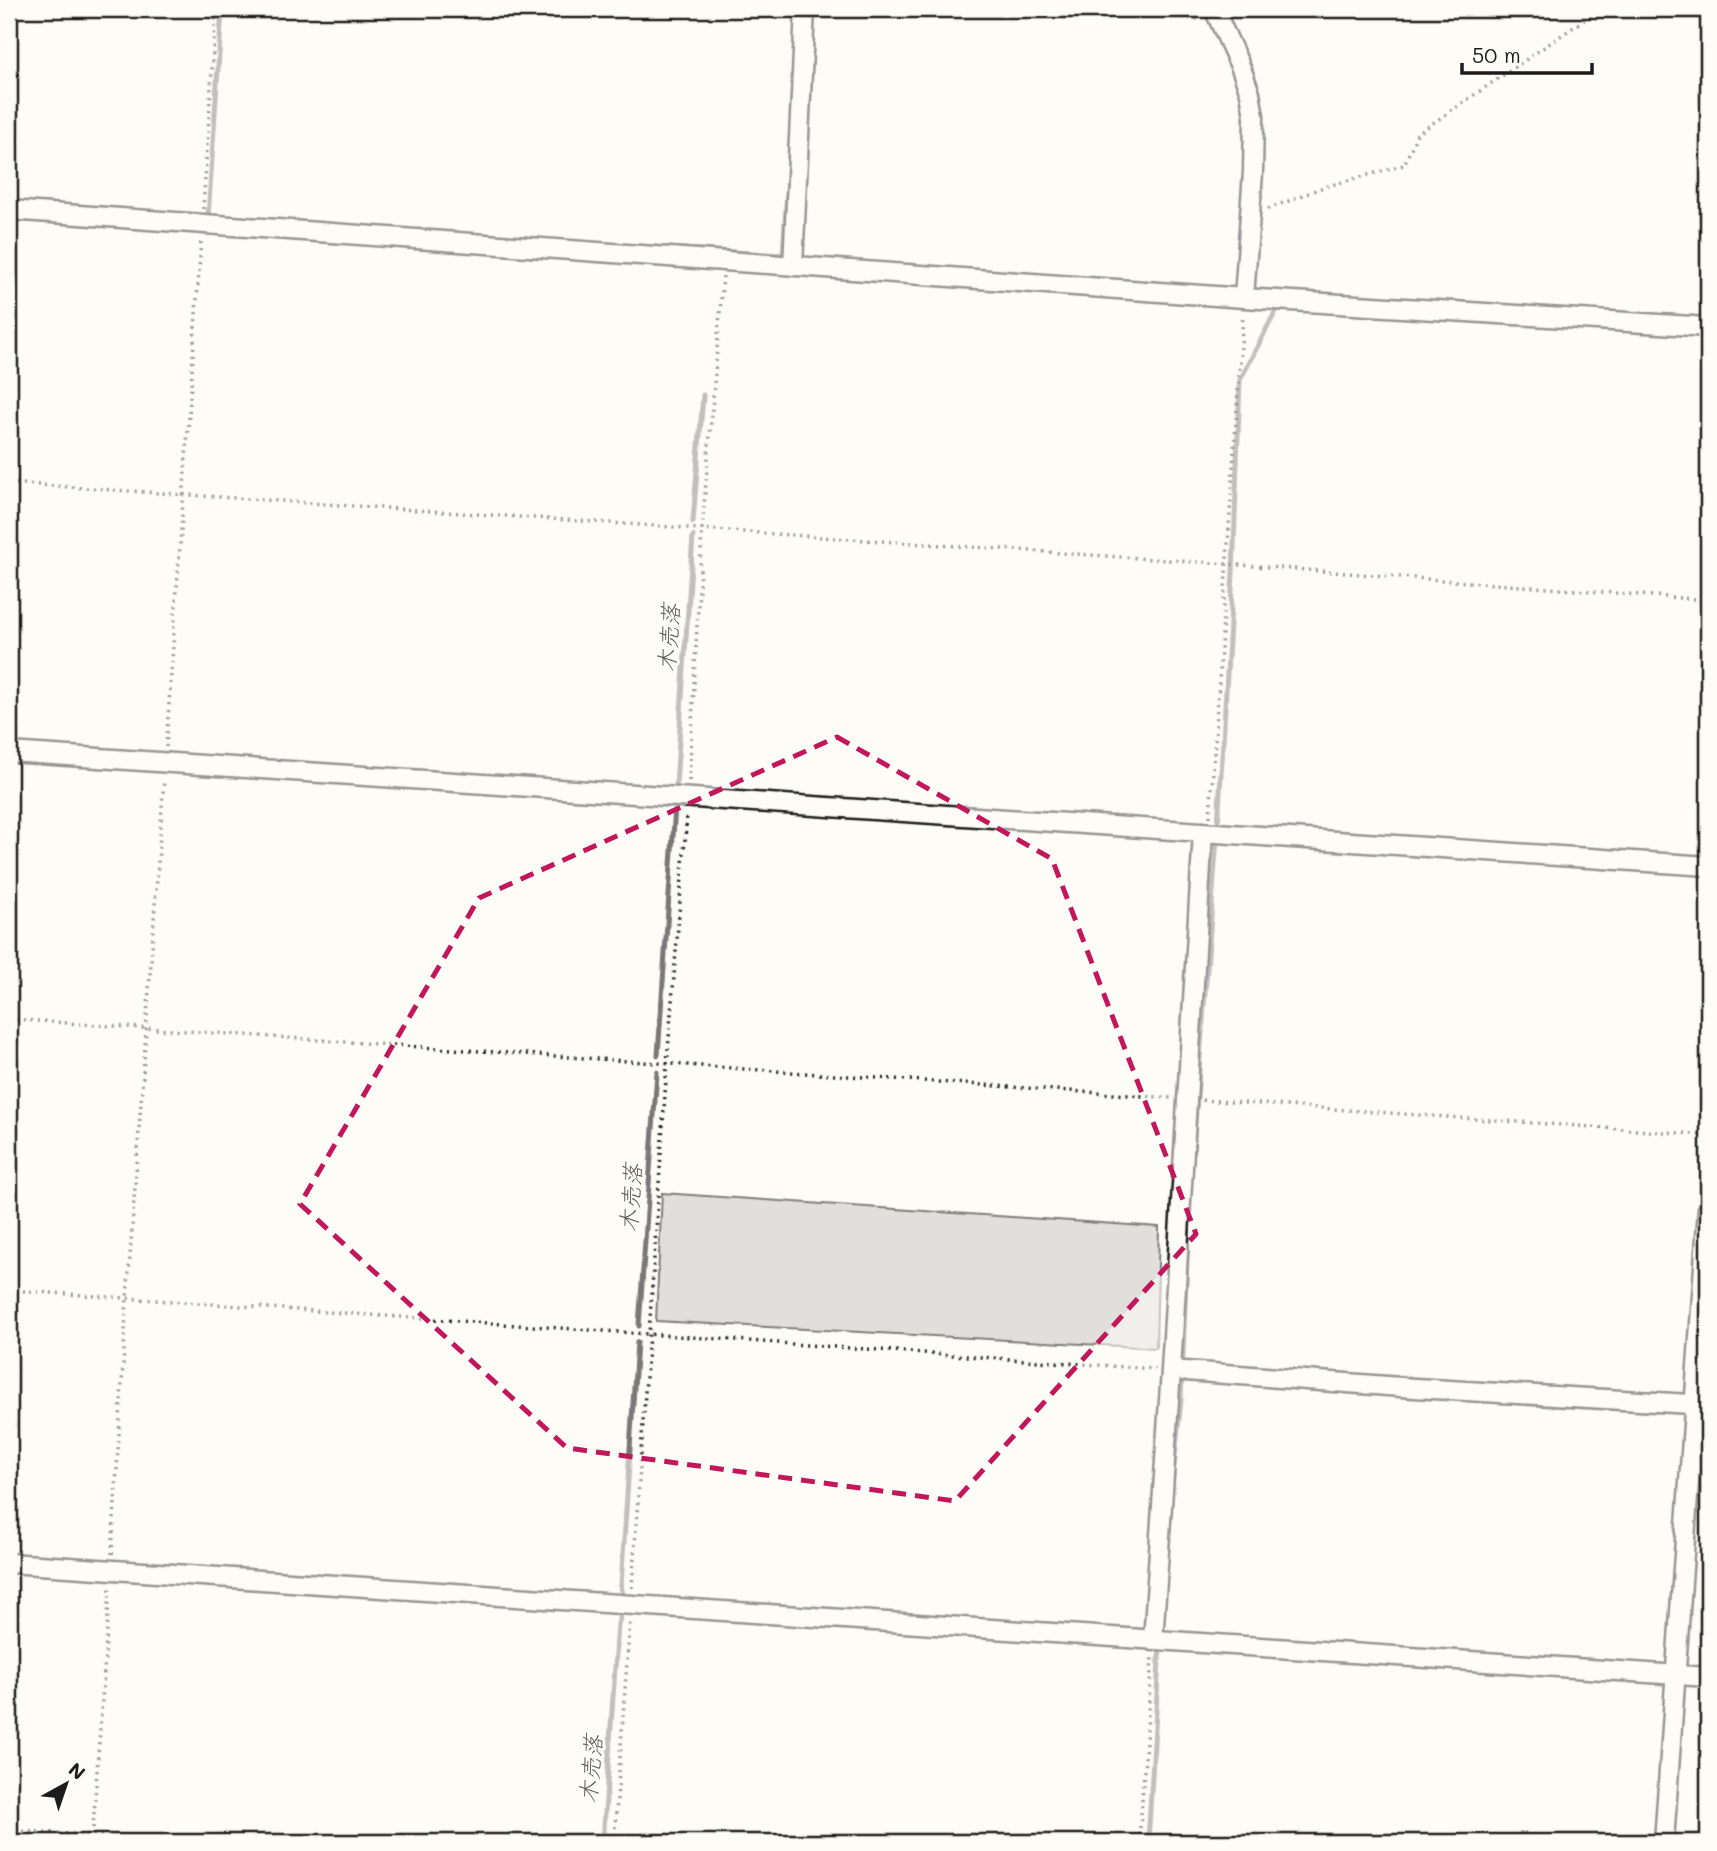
<svg xmlns="http://www.w3.org/2000/svg" width="1717" height="1851" viewBox="0 0 1717 1851" font-family="Mali,'Klee One',sans-serif">
<rect width="100%" height="100%" fill="#fdfcf7"/>
<filter id="ink" filterUnits="userSpaceOnUse"><feTurbulence type="fractalNoise" baseFrequency=".0143" numOctaves="2"/><feDisplacementMap in="SourceGraphic" scale="14" xChannelSelector="R" yChannelSelector="G"/><feConvolveMatrix kernelMatrix="1 2 1 2 8 2 1 2 1" color-interpolation-filters="sRGB"/></filter>
<g filter="url(#ink)">
<!-- green -->
<path fill="#e0dfdb" stroke="#7e7e7c" stroke-width="2" d="M662 1193 1159 1227 1156 1348 656 1321Z"/>
<g fill="none" stroke-linecap="round" stroke-linejoin="round">
<!-- stream -->
<path stroke="#797876" stroke-width="5" d="M202 216 208 217 222 9
M617 245 783 255 792 110
M693 522 703 395
M676 785 693 536
M658 1055 675 807
M1192 1162 1218 825 1233 573 1240 380 1279 305
M639 1326 657 1072
M1172 1484 1181 1400 1189 1214
M623 1595 621 1586 637 1342
M603 1842 618 1624 621 1615
M1148 1842 1160 1644"/>
<!-- street casing -->
<g stroke="#1c1c1c" stroke-width="23">
<path id="street" d="M1214 9 1241 68 1250 93 1254 116 1253 172 1244 298
M9 210 1244 298 1708 327
M793 266 805 9
M9 752 1708 866
M1171 1370 1415 1388 1708 1405
M9 1563 1708 1677
M1153 1641 1171 1370 1203 832
M1664 1842 1708 1208"/>
</g>
<!-- path -->
<path stroke="#1c1c1c" stroke-width="3.5" stroke-dasharray="2 5" stroke-linecap="butt" d="M1049 9 1201 19
M203 209 216 9
M1268 209 1321 188 1404 165 1417 134 1600 9
M9 483 1227 564 1708 600
M166 747 201 241
M689 781 702 530 723 276
M1210 817 1243 315
M9 1019 1173 1098
M1202 1100 1708 1135
M9 1290 1155 1369
M112 1554 127 1298 164 779
M632 1588 667 1064 687 814
M9 1830 197 1842
M92 1842 110 1586
M614 1842 630 1620
M1139 1842 1152 1657"/>
<!-- street -->
<use href="#street" stroke="#fdfcf7" stroke-width="18"/>
</g>
</g>
<!-- marked area -->
<path d="M0 0H1717V1851H0ZM837 737 1052 859 1196 1234 955 1501 567 1448 300 1204 479 898Z" fill="#fdfcf7" fill-opacity=".55" fill-rule="evenodd"/>
<path fill="none" stroke="#c2185b" stroke-width="5" stroke-dasharray="14 9" stroke-linejoin="round" d="M837 737 1052 859 1196 1234 955 1501 567 1448 300 1204 479 898Z"/>
<g text-anchor="middle" stroke-width="6" stroke-linejoin="round" paint-order="stroke">
<!-- water labels -->
<g font-size="23" font-style="italic" fill="#5a5a58" stroke="#fdfcf7">
<text transform="translate(669 638) rotate(-86)" y="8">木売落</text>
<text transform="translate(631 1198) rotate(-86)" y="8">木売落</text>
<text transform="translate(591 1769) rotate(-85)" y="8">木売落</text>
</g>
</g>
<!-- margin -->
<rect width="1717" height="1851" fill="none" stroke="#fdfcf7" stroke-width="35"/>
<rect x="18" y="18" width="1682" height="1816" fill="none" stroke="#1c1c1c" stroke-width="2.5" filter="url(#ink)"/>
<!-- north arrow -->
<g transform="translate(66 1784) rotate(40)" stroke="#fdfcf7" stroke-width="5" paint-order="stroke">
<path d="M0-5L12 26L0 18L-12 26Z" fill="#1c1c1c"/>
<text y="-10" font-size="19" font-weight="bold" text-anchor="middle" fill="#1c1c1c">N</text>
</g>
<!-- scale -->
<path d="M1462 63v10h130v-10" fill="none" stroke="#1c1c1c" stroke-width="3.5"/>
<text x="1472" y="63" font-size="21" fill="#1c1c1c" stroke="#fdfcf7" stroke-width="5" paint-order="stroke">50 m</text>
</svg>
